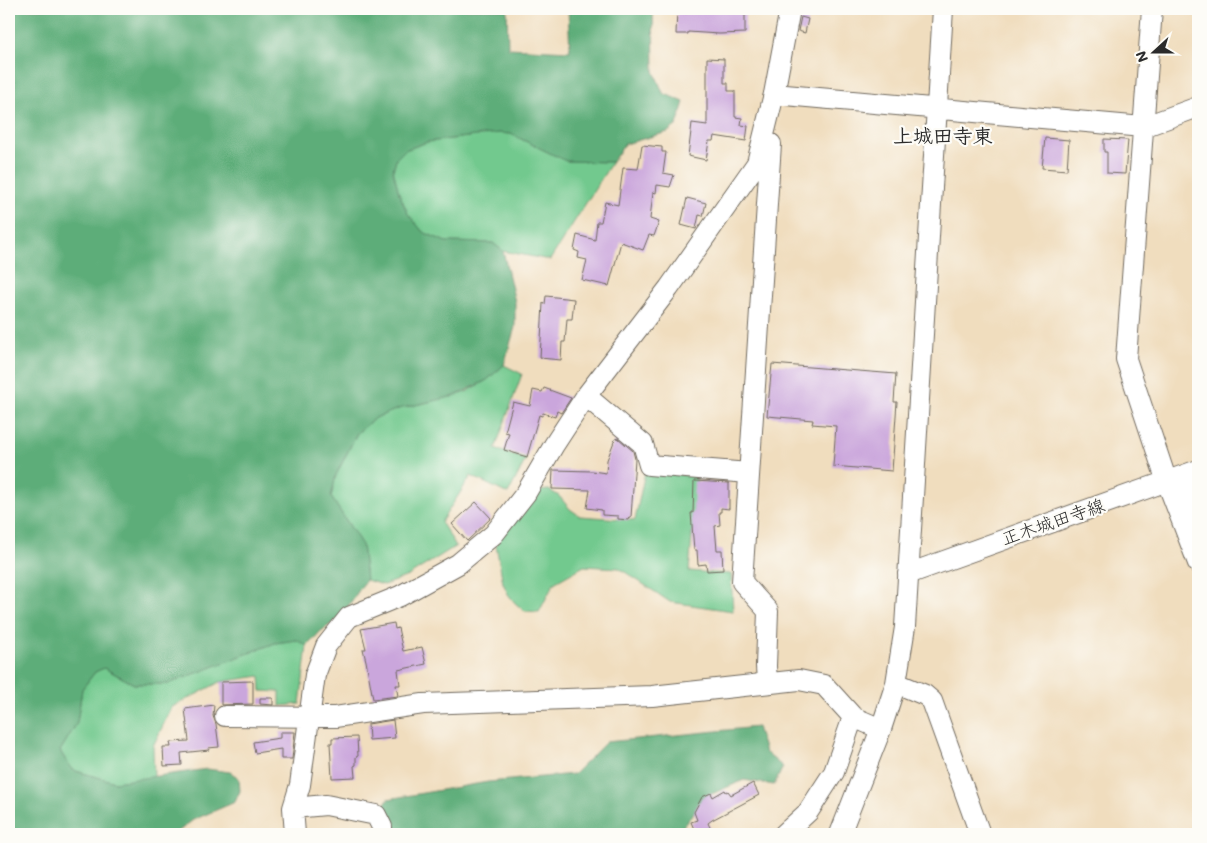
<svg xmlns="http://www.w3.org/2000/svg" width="1207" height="843" viewBox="0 0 1207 843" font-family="Mali,'Klee One',sans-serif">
<rect width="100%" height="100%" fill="#fdfcf7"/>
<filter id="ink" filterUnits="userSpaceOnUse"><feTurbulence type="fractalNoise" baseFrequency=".02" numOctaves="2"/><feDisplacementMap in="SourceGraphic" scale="10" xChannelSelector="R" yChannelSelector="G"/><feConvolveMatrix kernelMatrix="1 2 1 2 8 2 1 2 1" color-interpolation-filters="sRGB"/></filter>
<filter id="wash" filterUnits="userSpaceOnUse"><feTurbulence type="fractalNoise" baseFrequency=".0096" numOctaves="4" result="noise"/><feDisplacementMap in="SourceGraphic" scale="20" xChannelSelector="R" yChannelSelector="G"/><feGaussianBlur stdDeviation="1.12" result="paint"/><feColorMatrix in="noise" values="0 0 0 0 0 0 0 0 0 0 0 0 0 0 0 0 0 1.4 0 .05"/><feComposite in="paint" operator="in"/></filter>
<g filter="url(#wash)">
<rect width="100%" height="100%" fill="#f0ddbe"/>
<!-- green -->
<path fill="#72c98e" stroke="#4e7a5c" d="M499 133 511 134 566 161 612 162 550 260 503 251 493 243 446 242 423 232 408 214 399 193 393 170 396 159 405 150 427 142Z
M504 365 522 374 495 449 526 459 508 494 471 476 441 522 456 546 408 576 384 585 366 580 362 545 331 497 336 475 357 433 375 418 398 409 455 396 468 391 487 380Z
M645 472 697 476 689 571 731 574 733 611 670 602 619 568 584 566 554 583 539 612 525 611 515 603 508 594 503 583 496 545 502 529 538 491 549 490 559 496 570 509 580 516 635 520Z
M297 640 307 646 300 704 280 706V692L261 691 260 676 220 682 172 707 153 746 154 778 115 782 72 770 60 751 77 723 82 689 95 672 104 668 134 684H168L275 643Z"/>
<!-- forest -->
<path fill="#5dad79" stroke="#446c52" d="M9 9H507L508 48 570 51 568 9H653L654 71 663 93 684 102 677 125 668 132 625 144 612 162 566 161 511 134 499 133 427 142 405 150 396 159 393 170 399 193 408 214 423 232 446 242 493 243 503 251 515 302V327L504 365 487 380 455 396 398 409 375 418 357 433 336 475 331 497 362 545 366 580 340 618 321 631 307 646 297 640 275 643 168 684H134L104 668 95 672 82 689 77 723 60 751 72 770 115 782 207 769 230 772 239 778 240 791 235 802 193 820 175 834H9Z
M757 727 765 752 783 767 774 785 744 780 707 796 677 834H645L623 831 620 834H388L382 808 388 799 488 782 574 774 606 742Z"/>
<g id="blocks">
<!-- building -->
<path fill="#caa6dc" d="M677 9H745V33L719 34 688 32V34H676Z
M801 17 808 19 805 33 798 31Z
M707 58 724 59V83H728V91H735V117L742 118 741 125 748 126 746 141 714 136 713 141H709L706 160 688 156 692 123 707 125Z
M1045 138 1069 140 1067 170 1042 168Z
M1104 139 1128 140 1125 174 1107 173V152H1104Z
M642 145 662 147V152H666L663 173 674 175 670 187 657 185 656 193 653 192 650 219 659 222 654 236 649 235 643 250 621 242 609 286 582 280 587 260 578 258 579 252 574 250 577 235 595 240 597 222H601L605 202 618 205 623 168 638 169Z
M687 198 706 203 703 216 699 215 696 229 681 225Z
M546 296 574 299 572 319H567L565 342H562L561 360 540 358 543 303 545 304Z
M772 364 896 374 894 402H897L892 471 833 466 836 426 812 424 813 420 767 416Z
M544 388 571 398 561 413 557 411 555 417 543 413 542 416 539 415 527 457 504 450 509 433 505 432 513 402 530 406 533 390 542 392Z
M618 438 633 451 635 459 631 517H629L628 520 618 519V516L602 515V510L587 508 590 490 552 489 553 470 592 471 606 473 607 460 615 439Z
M694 481 729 483V509L721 508V512H719L720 525 715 526 717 550H722L723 570 707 571 706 564 698 565 697 550H694L691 513H693Z
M476 502 491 518 467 541 452 524Z
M394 623 395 629 398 628 403 651 422 647 426 664 398 670 400 685H396L398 696 373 699 366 661 363 649H366L361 629Z
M253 681V704L221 705V682Z
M260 698H273V705L260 704Z
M214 705 213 716 216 724 219 747 208 748 209 750 181 753 182 765 164 766 163 747H171L170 742 189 741 185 709Z
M393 720 395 738 369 740 368 724Z
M280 732H295L292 759H281V749L255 753 253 742 280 738Z
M357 737 358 756 356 757V765L354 766 355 777 332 778 330 743H332V738Z
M753 783 759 795 712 820 708 823 713 834H696L691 822 697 820 694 812 702 797 711 793 713 797 725 790 726 792 728 791 731 795Z"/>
</g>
</g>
<g filter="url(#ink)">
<use href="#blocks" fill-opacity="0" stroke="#70695e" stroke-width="1"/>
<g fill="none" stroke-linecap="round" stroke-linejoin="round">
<!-- minor casing -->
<g stroke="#70695e" stroke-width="22">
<path id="minor" d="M1152 9 1126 359 1167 482 1198 563
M774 94 1143 127 1198 107
M586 396 643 444 649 465 749 473
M1182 476 1198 519
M908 574 1198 470
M767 682 766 666 768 611 742 582 771 144
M896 683 925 695 932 701 980 834
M225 716 335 717 423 704 652 696 799 680 824 685 853 717 881 729
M293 808 326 805 376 815 382 827V834
M295 834 293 808 300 785 315 675 326 646 349 617 400 596 458 564 494 534 526 493 554 445 586 396 669 288 757 163 774 94 790 9
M784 834 808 812 834 772 853 717
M840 834 881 729 896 683 905 627 943 9"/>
</g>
<!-- minor -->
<use href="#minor" stroke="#fff" stroke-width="20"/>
</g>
</g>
<g text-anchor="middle" stroke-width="4.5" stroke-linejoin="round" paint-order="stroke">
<!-- street labels -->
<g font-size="18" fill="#2b2b2b" stroke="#fdfcf7">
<text transform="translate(1053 522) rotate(-19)" y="6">正木城田寺線</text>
</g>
<!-- quarter labels -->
<g font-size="20" font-weight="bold" fill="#2b2b2b" stroke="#fdfcf7">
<text x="943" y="143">上城田寺東</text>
</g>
</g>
<!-- margin -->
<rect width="1207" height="843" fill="none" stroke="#fdfcf7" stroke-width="30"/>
<!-- north arrow -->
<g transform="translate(1154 52) rotate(249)" stroke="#fdfcf7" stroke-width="4" paint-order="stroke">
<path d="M0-4L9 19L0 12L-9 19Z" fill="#2b2b2b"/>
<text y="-8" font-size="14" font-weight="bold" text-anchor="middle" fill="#2b2b2b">N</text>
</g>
</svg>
